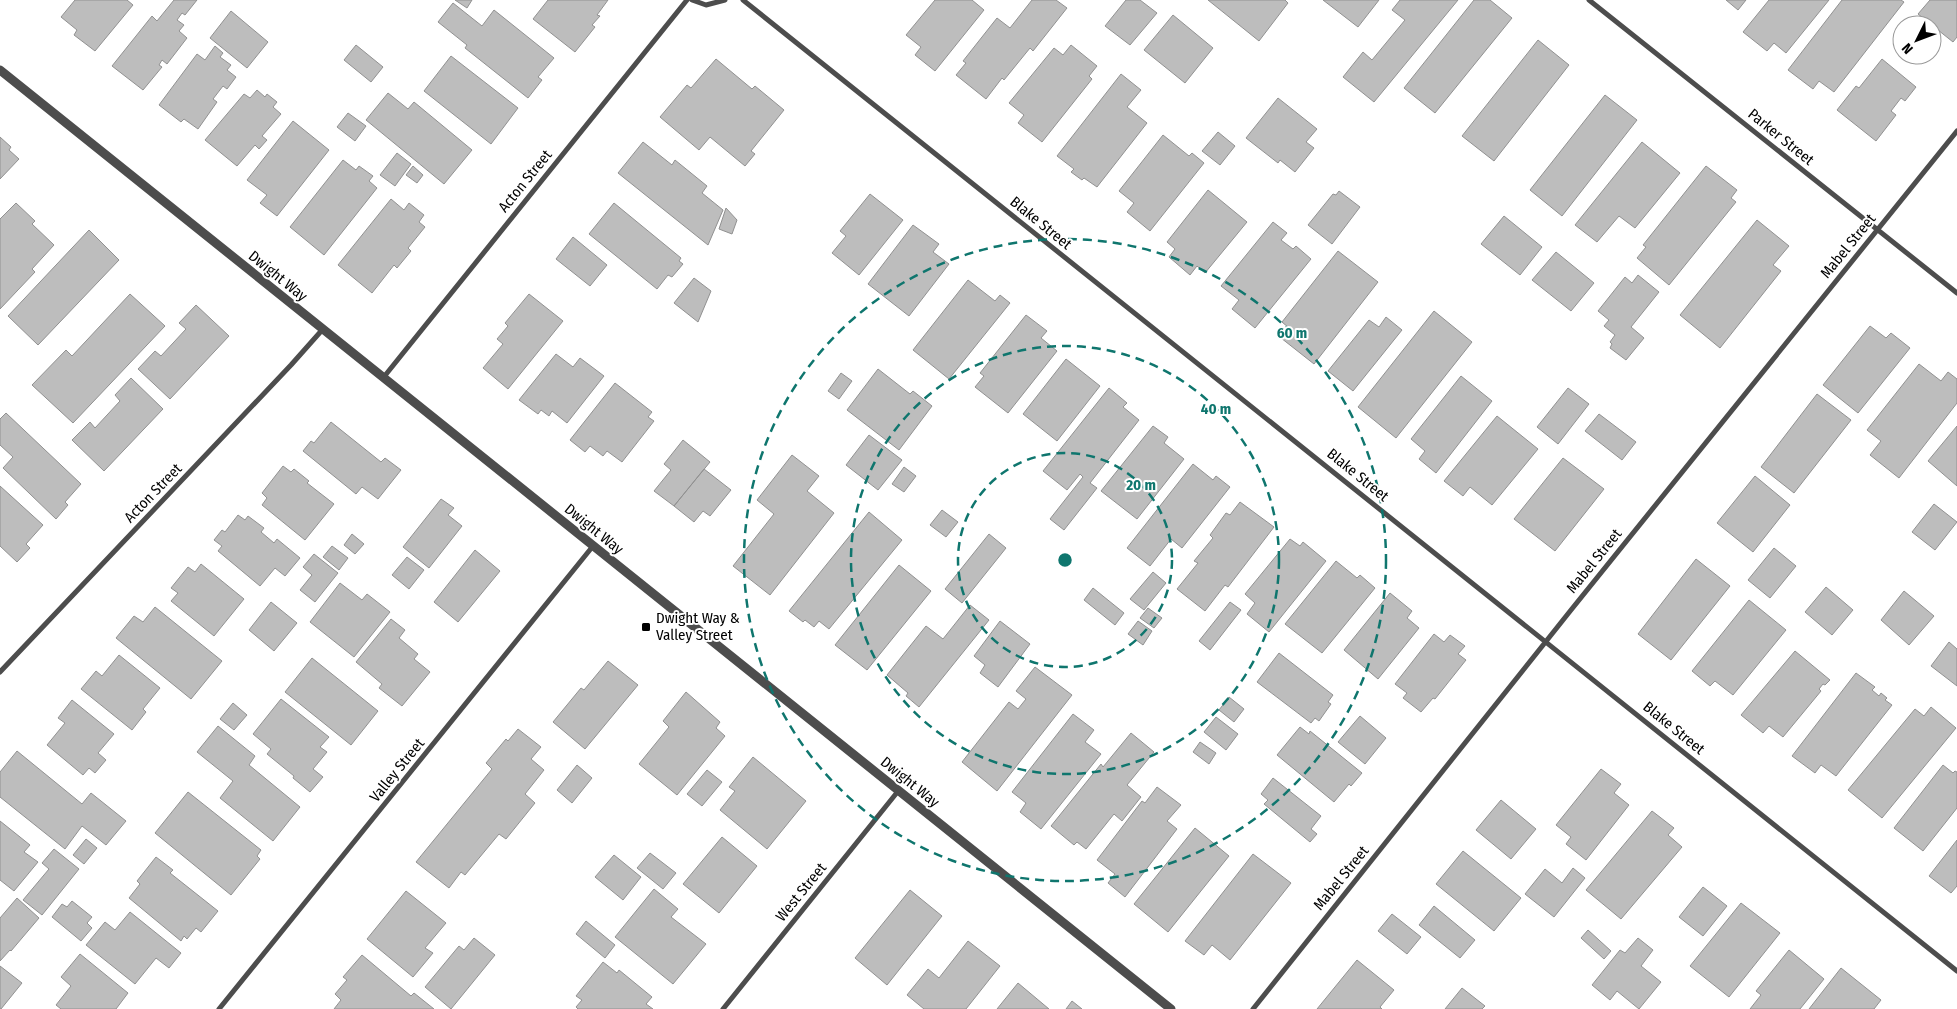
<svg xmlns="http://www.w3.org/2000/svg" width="1957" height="1009" viewBox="0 0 1957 1009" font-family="'Fira Sans Condensed',sans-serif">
<rect width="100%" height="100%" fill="#fff"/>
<!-- building -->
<path fill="#bdbdbd" stroke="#919191" d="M75 0H127L133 5 95 51 74 35 77 30 61 17Z
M174 0H197L185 15 182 13 177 20 184 25 179 31 187 38 167 64 162 60 159 65 162 67 143 90 112 66 152 16 157 21Z
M455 0H472L467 8Z
M548 0H608L597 15 600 16 592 25 595 27 575 52 533 19Z
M935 0H972L984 10 935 71 915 55 921 47 906 35Z
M1032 0H1056L1067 8 1033 51 1030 48 1004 80 1002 78 986 99 956 75 966 63 963 61 997 18 1010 28Z
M1126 0H1140L1157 13 1130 45 1105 26Z
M1208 0H1285L1288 3 1259 41Z
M1323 0H1379L1358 27Z
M1400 0H1458L1374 102 1343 77 1363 52 1372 60 1405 20 1392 10Z
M1474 0H1490L1512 18 1435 113 1404 88Z
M1726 0H1746L1738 10Z
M1769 0H1829L1786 53 1774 43 1767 51 1743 32Z
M1842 0H1901L1904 2 1834 92 1819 81 1813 89 1788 70Z
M1930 0H1957V37L1953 42 1918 14Z
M453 3 482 26 494 10 554 58 538 77 542 80 528 98 465 48 467 45 438 22Z
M231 11 268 42 247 68 210 38Z
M1173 15 1213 48 1185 83 1144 50Z
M1538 40 1569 65 1494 161 1462 136Z
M356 45 383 67 371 82 344 60Z
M1071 45 1097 66 1089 76 1092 79 1042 142 1018 123 1024 115 1009 103 1054 48 1063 55Z
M215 46 223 53 220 57 231 65 227 70 236 77 227 89 223 86 213 99 217 102 198 129 184 119 181 122 159 105 197 54 205 60Z
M451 56 518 108 491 144 424 91Z
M716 59 752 89 755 86 784 110 751 151 755 154 745 166 710 137 699 150 660 117 687 85 691 88Z
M1882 59 1916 87 1905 101 1901 98 1891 111 1896 115 1876 141 1837 110 1856 86 1859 88Z
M1121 74 1141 90 1127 107 1147 123 1097 187 1084 178 1082 180 1071 172 1074 169 1057 156Z
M257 90 265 97 267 94 277 102 273 107 281 114 262 136 267 140 259 149 255 145 237 166 205 140 244 94 250 98Z
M388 93 408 109 414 102 472 150 444 184 366 120Z
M1605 95 1637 120 1562 216 1530 190Z
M1278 98 1317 129 1306 142 1314 148 1295 172 1280 160 1278 163 1246 138Z
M348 113 366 126 355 141 337 127Z
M293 121 329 150 277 216 260 203 267 195 247 180Z
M1218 132 1235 146 1220 165 1202 151Z
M1163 135 1189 156 1192 153 1204 163 1150 231 1127 212 1134 203 1119 191Z
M0 137 11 147 9 150 19 159 0 179Z
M643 142 672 165 675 160 707 186 702 193 723 210 708 245 618 173Z
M1642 142 1680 173 1635 228 1619 216 1597 242 1575 225Z
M397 153 411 164 395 186 380 175Z
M343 160 356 170 359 166 373 176 369 181 377 188 324 255 290 227Z
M413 166 423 175 417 183 406 175Z
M1706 166 1737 190 1731 198 1736 202 1669 285 1637 258 1646 247 1643 245Z
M1208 190 1247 222 1205 273 1197 266 1190 275 1169 257 1175 249 1167 242Z
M1339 191 1360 207 1332 244 1308 225 1333 194 1336 195Z
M870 194 903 220 859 275 832 253 846 236 840 231Z
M391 199 404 210 409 203 424 215 419 222 425 227 408 248 411 251 397 268 394 265 372 293 338 265Z
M16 203 35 221 32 224 54 245 32 269 35 272 0 309V219Z
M614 203 681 258 679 261 683 264 672 277 668 275 657 289 589 234Z
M726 208 737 220 732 234 719 229Z
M1504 216 1542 247 1520 275 1481 244Z
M1757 220 1789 246 1773 265 1781 271 1720 348 1680 315Z
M1273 222 1287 233 1281 240 1293 249 1296 246 1311 259 1255 328 1232 309 1239 300 1221 286Z
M913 225 939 244 933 252 949 264 909 316 868 284Z
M89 230 119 260 38 345 8 316Z
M573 237 607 265 590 286 556 259Z
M1338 251 1378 282 1314 364 1281 338 1289 328 1282 322Z
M1556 252 1594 283 1571 311 1532 280Z
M1638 275 1659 292 1631 327 1644 338 1626 360 1610 348 1612 344 1610 342 1615 335 1604 326 1609 320 1598 311 1625 277 1632 283Z
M694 278 711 291 698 322 674 303Z
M968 280 995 301 1000 295 1010 303 949 379 913 350Z
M130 294 165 326 73 423 32 385 66 350 72 356Z
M529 294 563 321 508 389 483 368 503 344 497 339 508 326 505 323Z
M196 305 229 336 170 399 138 369 155 351 161 356 186 329 179 323Z
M1434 311 1472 342 1396 438 1358 407Z
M1026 315 1047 331 1041 338 1057 351 1008 413 975 387 984 376 980 373Z
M1386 317 1402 330 1353 391 1328 371 1369 320 1379 327Z
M1870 326 1886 338 1891 333 1910 348 1858 413 1823 385Z
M556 354 573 367 580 358 604 376 567 423 552 411 549 416 541 410 538 414 519 400Z
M1066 359 1100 386 1057 441 1023 414Z
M1919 364 1941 381 1948 372 1957 379V403L1899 478 1870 455 1881 441 1867 430Z
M878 369 910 394 913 391 932 406 899 450 847 410Z
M841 373 852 381 839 399 828 391Z
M1461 376 1492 401 1436 473 1419 459 1425 451 1411 439Z
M131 378 163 409 104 471 72 440 90 422 95 428 120 401 115 395Z
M615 383 652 412 648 417 654 421 622 462 607 451 603 456 590 446 585 452 570 440Z
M1109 388 1127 403 1123 407 1139 420 1090 483 1097 488 1064 530 1050 519 1083 477 1080 474 1067 490 1043 471Z
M1568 388 1589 404 1558 444 1537 427Z
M1817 394 1851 420 1794 493 1761 467Z
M6 413 81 484 65 502 68 505 56 519 3 468 13 457 0 445V419Z
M1599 414 1636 442 1622 460 1585 431Z
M1497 416 1538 449 1492 505 1470 487 1463 496 1444 481Z
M331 422 381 462 385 458 401 470 378 499 362 487 356 494 303 451 311 441 314 443Z
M1153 426 1168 437 1164 443 1184 459 1137 519 1101 491Z
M1957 426V486L1928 461Z
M869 435 902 460 878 490 846 465Z
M683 440 710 462 674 506 654 491 671 470 664 464Z
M792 455 819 476 807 491 834 513 770 595 733 566 774 514 757 500Z
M1563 458 1604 489 1555 551 1514 519Z
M1193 464 1213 480 1216 476 1230 487 1182 548 1171 539 1150 566 1127 548Z
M283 466 291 472 294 469 309 481 307 483 334 504 305 540 262 505 267 498 262 493Z
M904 467 916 476 904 492 892 484Z
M704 469 731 490 710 516 703 511 694 522 674 506Z
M1755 476 1790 505 1753 552 1717 523Z
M0 486 43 525 26 544 30 548 17 562 0 546Z
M441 499 454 508 448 515 462 526 429 568 403 547Z
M1240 502 1274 527 1228 587 1225 585 1205 611 1177 589 1198 563 1194 561 1213 538 1210 535 1226 513 1230 515Z
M1934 504 1957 522 1935 550 1912 532Z
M942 510 958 522 946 537 930 525Z
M869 512 902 540 829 629 819 621 814 627 805 620 803 622 789 611Z
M238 515 245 520 248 516 264 528 261 532 274 543 277 539 300 558 285 576 275 568 260 586 218 551 222 546 214 540 222 530 225 532Z
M352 534 364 544 355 554 344 545Z
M989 534 1006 548 962 603 945 589Z
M1290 539 1300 546 1303 542 1326 561 1269 632 1247 614 1255 603 1245 594Z
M332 546 348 558 339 570 323 557Z
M1774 548 1796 566 1770 598 1748 580Z
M475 550 500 571 458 622 434 602Z
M314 554 338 573 315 602 300 590 312 575 303 567Z
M407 557 424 570 409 589 392 575Z
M1696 559 1730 586 1671 660 1638 634Z
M1336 561 1357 578 1360 575 1375 588 1322 653 1285 624Z
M201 564 244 599 214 636 171 601 178 593 171 588 188 567 195 572Z
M899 565 931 591 867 670 835 645Z
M1153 572 1166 583 1144 610 1130 599Z
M340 583 362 600 367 594 390 612 354 657 310 622Z
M1826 587 1853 610 1832 635 1805 612Z
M1093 588 1124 613 1115 625 1084 600Z
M1904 591 1934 616 1909 645 1881 620Z
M1390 593 1412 611 1407 618 1419 628 1378 679 1344 650Z
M1749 600 1786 630 1733 695 1715 681 1710 686 1692 671Z
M271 602 297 623 274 651 249 630Z
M1230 602 1241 610 1210 650 1199 641Z
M970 605 989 620 919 707 906 696 908 693 887 675 926 626 943 639Z
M155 607 222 661 191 699 116 638 134 616 143 622Z
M1148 608 1162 618 1154 628 1140 618Z
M391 619 405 630 399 638 418 654 414 659 430 672 402 706 379 688 382 684 356 662Z
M1000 621 1030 644 998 687 980 673 985 665 974 656Z
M1138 621 1152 631 1143 645 1128 634Z
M1434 634 1444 642 1450 635 1465 646 1458 654 1466 660 1435 699 1433 698 1421 712 1403 698 1407 693 1395 684Z
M1949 642 1957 649V686L1931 666Z
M1795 651 1830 680 1825 685 1823 684 1819 689 1821 691 1783 737 1769 726 1763 733 1741 715Z
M1279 653 1333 695 1328 702 1331 704 1319 721 1315 718 1311 723 1257 682Z
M119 655 160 688 143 709 146 712 132 730 81 689 96 671 102 676Z
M312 658 378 711 351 745 285 692Z
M608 661 638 685 585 749 553 722 581 688 584 690Z
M1035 667 1072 695 997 791 962 762 1009 702 1018 709 1026 699 1016 691Z
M1856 673 1875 687 1872 690 1879 696 1881 693 1887 698 1885 700 1892 705 1836 776 1821 765 1815 773 1792 756Z
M686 692 720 722 716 728 725 736 677 795 639 764 669 727 663 721Z
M1229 697 1244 709 1234 722 1219 710Z
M281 699 329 737 320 747 327 752 313 769 323 777 310 792 293 778 294 776 267 754 271 749 253 734Z
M72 700 114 734 98 753 106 760 95 773 89 768 83 775 47 745 65 723 58 718Z
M233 703 247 715 234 730 220 719Z
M1931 707 1956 728 1882 818 1848 790 1915 709 1924 716Z
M1073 714 1094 730 1085 742 1101 754 1041 829 1020 812 1026 803 1012 792Z
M1360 716 1386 738 1365 764 1338 742Z
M1216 717 1238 734 1226 750 1204 732Z
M218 726 255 756 249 765 300 807 273 841 220 798 233 781 197 752Z
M1300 727 1309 734 1310 731 1362 773 1351 786 1349 784 1334 802 1277 755Z
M518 729 541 747 531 759 544 770 525 794 535 803 506 839 499 834 465 875 461 872 449 888 416 862 492 769 486 763 506 739 508 741Z
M1131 733 1154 752 1127 785 1141 797 1122 821 1114 814 1086 849 1077 842 1074 845 1051 826 1101 764 1103 767Z
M1200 742 1216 753 1209 764 1193 752Z
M17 751 82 804 91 793 126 821 106 845 82 826 65 849 0 797V772Z
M753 757 806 801 767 849 720 810 735 791 729 787Z
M577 765 592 778 572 803 557 790Z
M1943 765 1953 773 1955 771 1957 772V808L1923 851 1894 828Z
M1601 769 1621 784 1614 793 1629 805 1586 860 1566 844 1571 837 1556 825Z
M707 770 722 782 702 806 687 794Z
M1273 778 1321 816 1311 829 1317 834 1310 842 1264 804 1268 800 1261 794Z
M1157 787 1181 805 1167 821 1177 829 1125 897 1108 883 1115 874 1097 860 1142 801 1145 803Z
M188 792 261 850 257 856 260 859 231 895 155 833Z
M1501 800 1536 829 1511 859 1476 830Z
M1652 811 1674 828 1668 835 1682 847 1621 919 1586 890Z
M0 821 30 845 24 852 38 862 14 891 0 880Z
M1195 828 1229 856 1168 932 1134 904Z
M722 837 757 866 719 913 683 884Z
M86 839 97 848 84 864 73 855Z
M1957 840V886L1951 893 1929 876Z
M54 849 79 869 42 915 23 900 49 869 42 863Z
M1463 851 1521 898 1494 931 1436 884Z
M650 853 676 873 663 889 637 868Z
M1253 854 1291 883 1230 960 1212 945 1204 955 1185 941Z
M614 855 641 877 623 900 595 877Z
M156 857 173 870 170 873 218 911 201 932 196 928 187 939 184 936 181 941 129 898 140 884 137 881Z
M1573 868 1585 878 1554 917 1525 894 1545 869 1562 883Z
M1703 887 1727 906 1703 936 1679 917Z
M654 889 678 909 671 917 706 944 673 984 615 937Z
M910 890 942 916 887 985 855 958Z
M406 891 446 923 425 948 433 953 413 977 367 939Z
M17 898 39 918 11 951 10 950 0 961V918Z
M72 901 92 917 87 923 92 928 81 941 52 917 62 904 67 907Z
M1741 903 1780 933 1729 997 1690 966Z
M1434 906 1475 940 1460 958 1419 925Z
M130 912 181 953 169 968 156 958 135 984 86 945 105 922 115 930Z
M1392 914 1421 937 1407 954 1378 931Z
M586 921 615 945 605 958 576 934Z
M1588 930 1611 951 1604 959 1581 938Z
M474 938 495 955 451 1009 425 987 459 946 464 950Z
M1638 938 1653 950 1641 966 1661 982 1639 1009 1617 991 1610 1000 1592 985 1620 950 1625 953Z
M968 941 1000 966 966 1009H924L907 995 928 969 939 978Z
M1789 950 1824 979 1800 1009H1750L1761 995 1756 991Z
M80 954 128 993 116 1009H61L56 1005 71 986 61 977Z
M362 955 411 996 414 993 434 1009H334L341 1000 335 994 347 980 343 977Z
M1357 960 1394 990 1380 1007 1382 1009H1317Z
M603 962 617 973 619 970 652 997 646 1004 653 1009H578L576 1007 582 1000 576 996Z
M0 966 22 983 1 1009H0Z
M1841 968 1881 1000 1874 1009H1809Z
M1018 983 1049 1009H997Z
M1462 988 1485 1006 1482 1009H1445Z
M1072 1001 1082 1009H1066Z"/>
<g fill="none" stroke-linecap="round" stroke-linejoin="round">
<!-- minor -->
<path stroke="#4d4d4d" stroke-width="5" d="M692 0 706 5 725 0
M743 0 1957 971
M1589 0 1957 293
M383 378 687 0
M0 672 291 365 323 329
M219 1009 593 546
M723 1009 899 790
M1253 1009 1571 610 1957 131"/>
<!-- tertiary -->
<path stroke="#4d4d4d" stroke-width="9" d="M0 70 1171 1009"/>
</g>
<!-- distance rings -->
<g fill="none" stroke="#0f766e" stroke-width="2.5" stroke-dasharray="9 6">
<circle cx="1065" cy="560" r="107"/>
<circle cx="1065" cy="560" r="214"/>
<circle cx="1065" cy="560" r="321"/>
</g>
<!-- markers -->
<rect fill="#000" stroke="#fff" stroke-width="2" x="641" y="622" width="10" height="10" rx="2.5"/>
<g text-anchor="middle" stroke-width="4" stroke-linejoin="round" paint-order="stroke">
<!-- street labels -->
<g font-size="15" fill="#000" stroke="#fff">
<text transform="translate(1781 137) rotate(39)" y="5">Parker Street</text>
<text transform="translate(525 181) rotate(-51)" y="5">Acton Street</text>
<text transform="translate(1041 223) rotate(39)" y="5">Blake Street</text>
<text transform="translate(1848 246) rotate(-51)" y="5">Mabel Street</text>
<text transform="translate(278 276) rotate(39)" y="5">Dwight Way</text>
<text transform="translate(1358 475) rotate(39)" y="5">Blake Street</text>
<text transform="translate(153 493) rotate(-46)" y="5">Acton Street</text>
<text transform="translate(594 529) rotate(39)" y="5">Dwight Way</text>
<text transform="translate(1594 561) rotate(-51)" y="5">Mabel Street</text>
<text transform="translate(1674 728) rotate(39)" y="5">Blake Street</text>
<text transform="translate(397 770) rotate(-51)" y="5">Valley Street</text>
<text transform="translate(910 782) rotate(39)" y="5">Dwight Way</text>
<text transform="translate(1341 878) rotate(-51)" y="5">Mabel Street</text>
<text transform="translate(801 892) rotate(-51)" y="5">West Street</text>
</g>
<!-- poi labels -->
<g font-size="15" fill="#000" stroke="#fff" text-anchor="start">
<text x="656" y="623">Dwight Way &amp;<tspan x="656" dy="17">Valley Street</tspan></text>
</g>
</g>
<circle cx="1065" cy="560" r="8" fill="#0f766e" stroke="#fff" stroke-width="2.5"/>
<g font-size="15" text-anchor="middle" font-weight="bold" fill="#0f766e" stroke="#fff" stroke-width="4" stroke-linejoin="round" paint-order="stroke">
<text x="1292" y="338">60 m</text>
<text x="1216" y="414">40 m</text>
<text x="1141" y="490">20 m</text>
</g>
<!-- north arrow -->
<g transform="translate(1917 40) rotate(228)"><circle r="24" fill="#ffffff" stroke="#999999"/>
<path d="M0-4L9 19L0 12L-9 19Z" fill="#000000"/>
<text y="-8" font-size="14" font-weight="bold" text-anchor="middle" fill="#000000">N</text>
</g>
</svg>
